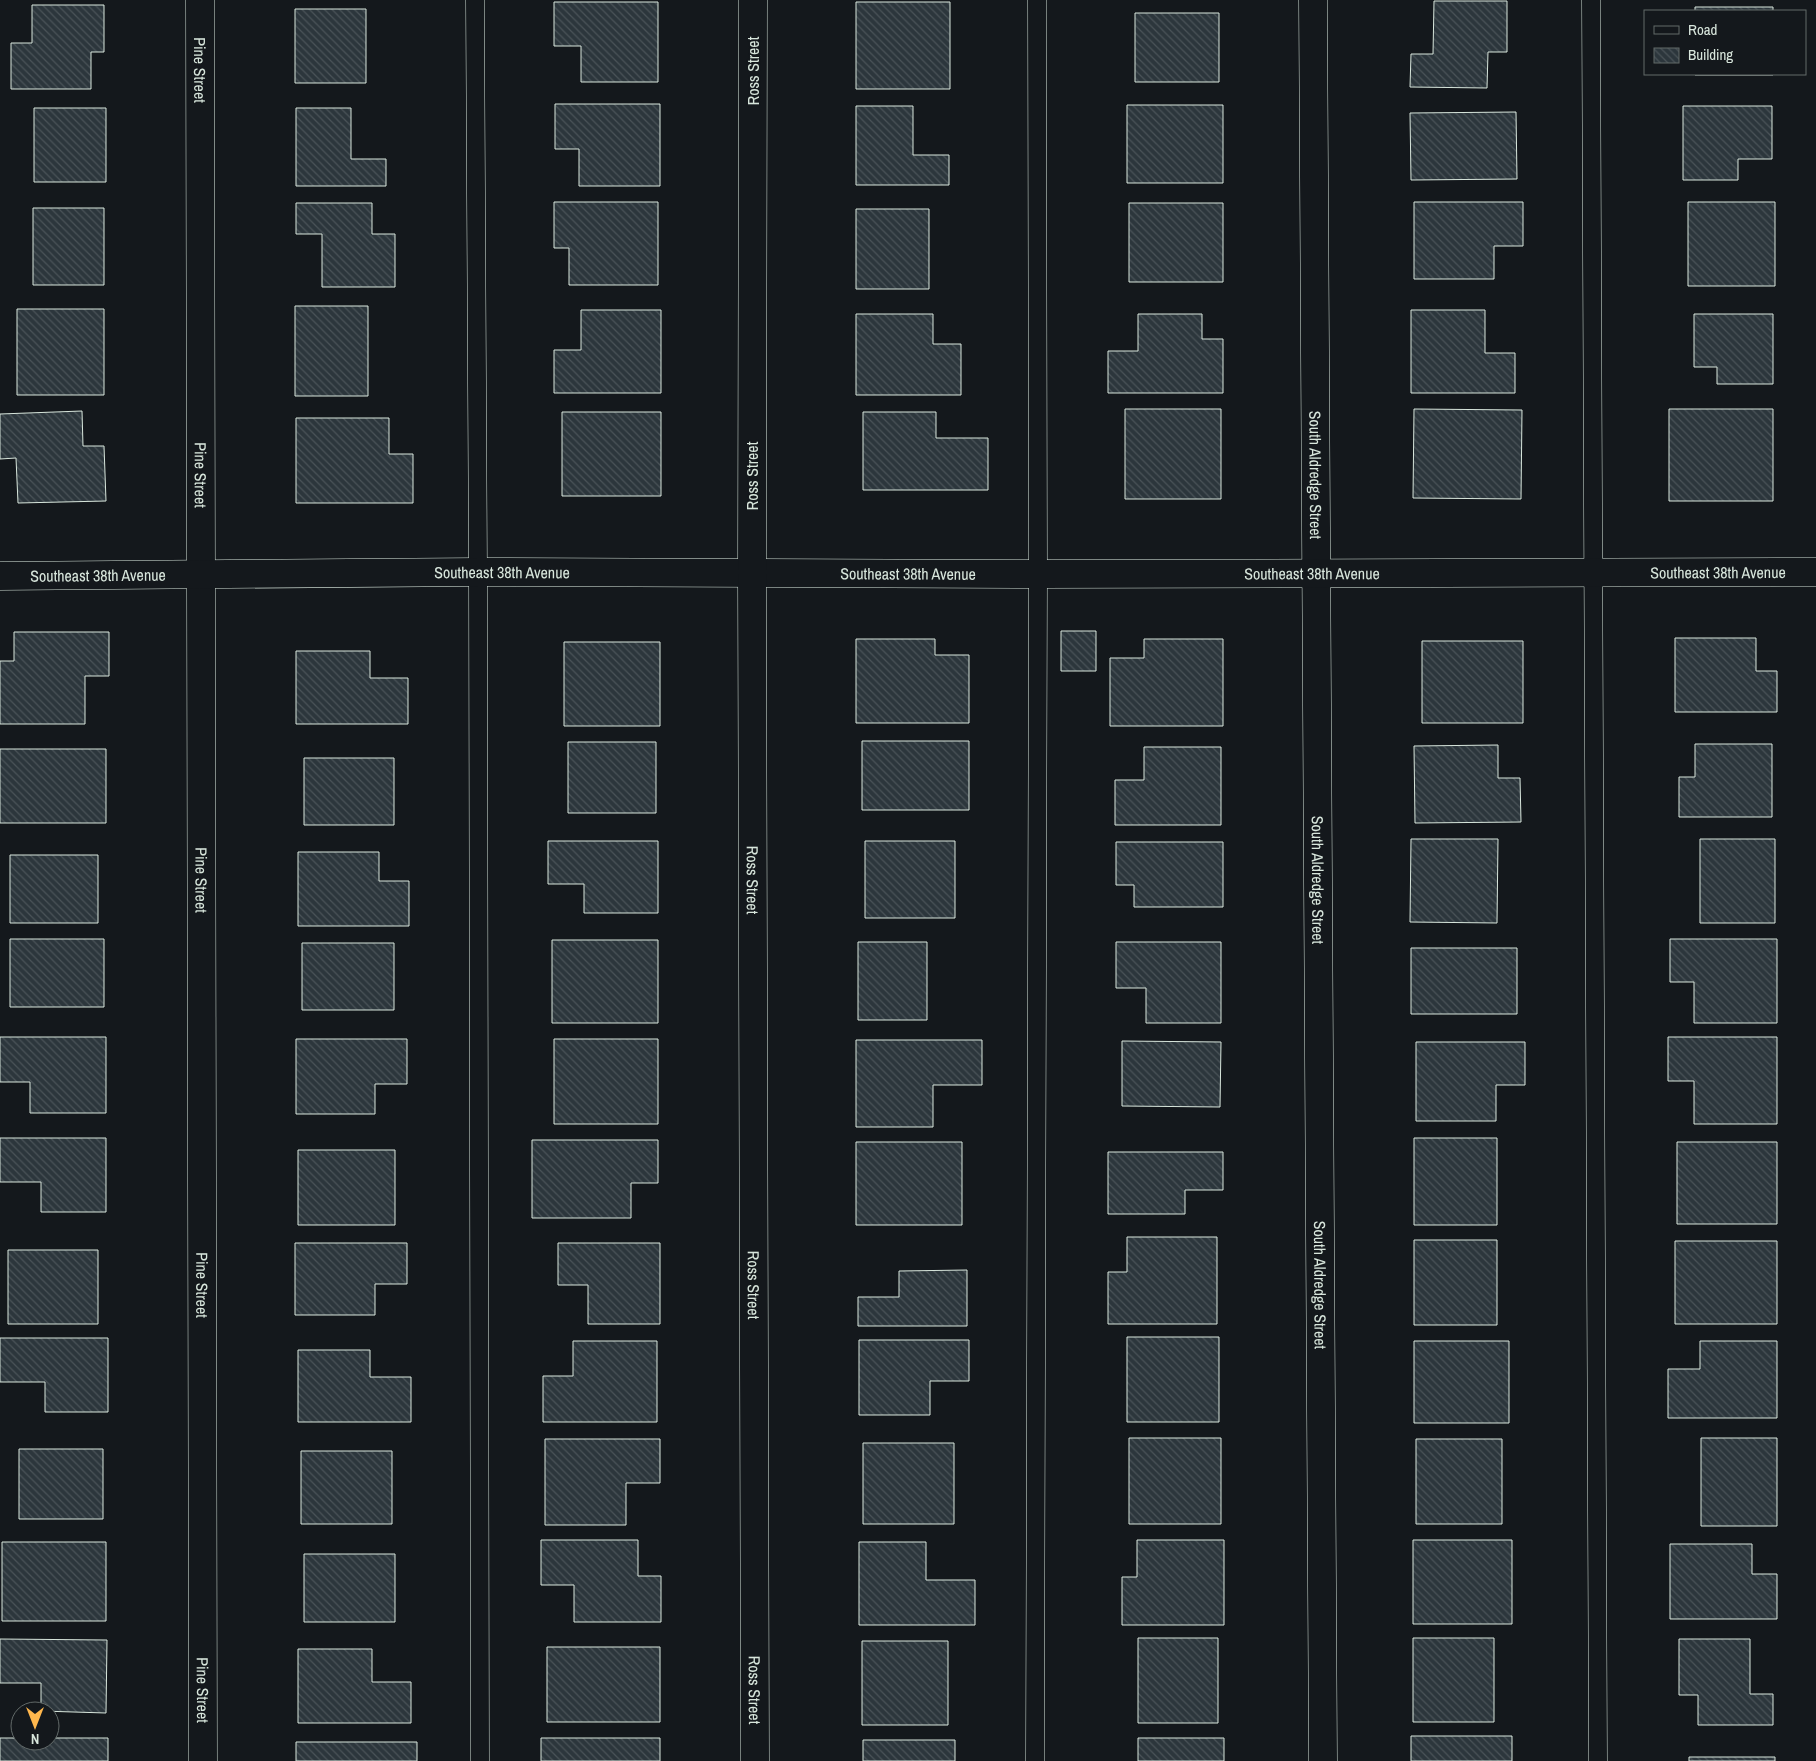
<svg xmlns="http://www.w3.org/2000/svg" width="1816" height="1761" viewBox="0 0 1816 1761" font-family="'Archivo Narrow',sans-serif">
<defs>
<pattern id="building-back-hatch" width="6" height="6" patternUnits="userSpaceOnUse" patternTransform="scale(1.25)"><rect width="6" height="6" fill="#2c363c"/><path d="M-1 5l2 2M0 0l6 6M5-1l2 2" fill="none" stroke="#4a5358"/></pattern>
</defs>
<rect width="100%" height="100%" fill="#14181c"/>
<!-- building -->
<path fill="url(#building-back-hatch)" stroke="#d8e6dc" d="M1434 1H1507V52H1488L1487 88 1410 87 1411 54H1433Z
M554 2H658V82H581V46H554Z
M856 2H950V89H856Z
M32 5H104V52H91V89H11V43H32Z
M1695 7H1773V11H1695Z
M295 9H366V83H295Z
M1135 13H1219V82H1135Z
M1695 74H1773V75H1695Z
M555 104H660V186H579V149H555Z
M1127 105H1223V183H1127Z
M856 106H913V155H949V185H856Z
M1683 106H1772V159H1738V180H1683Z
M34 108H106V182H34Z
M296 108H351V159H386V186H296Z
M1516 112 1517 179 1411 180 1410 113Z
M554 202H658V285H569V248H554Z
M1414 202H1523V246H1494V279H1414Z
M1688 202H1775V286H1688Z
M296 203H372V234H395V287H322V234H296Z
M1129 203H1223V282H1129Z
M33 208H104V285H33Z
M856 209H929V289H856Z
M295 306H368V396H295Z
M17 309H104V395H17Z
M581 310H661V393H554V350H581Z
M1411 310H1485V353H1515V393H1411Z
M856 314H933V344H961V395H856Z
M1138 314H1202V339H1223V393H1108V351H1138Z
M1694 314H1773V384H1717V367H1694Z
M1125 409H1221V499H1125Z
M1414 409 1522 410 1521 499 1413 498Z
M1669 409H1773V501H1669Z
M82 411 83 446H104L106 501 18 503 16 458 0 459V414Z
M562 412H661V496H562Z
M863 412H936V438H988V490H863Z
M296 418H389V454H413V503H296Z
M1061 631H1096V671H1061Z
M14 632H109V676H85V724H0V661H14Z
M1675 638H1756V671H1777V712H1675Z
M856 639H935V655H969V723H856Z
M1144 639H1223V726H1110V658H1144Z
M1422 641H1523V723H1422Z
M564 642H660V726H564Z
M296 651H370V678H408V724H296Z
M862 741H969V810H862Z
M568 742H656V813H568Z
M1695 744H1772V817H1679V777H1695Z
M1498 745V778H1520L1521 822 1415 823 1414 746Z
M1144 747H1221V825H1115V780H1144Z
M0 749H106V823H0Z
M304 758H394V825H304Z
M1411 839H1498L1497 923 1410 922Z
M1700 839H1775V923H1700Z
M548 841H658V913H584V884H548Z
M865 841H955V918H865Z
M1116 842H1223V907H1134V885H1116Z
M298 852H379V881H409V926H298Z
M10 855H98V923H10Z
M10 939H104V1007H10Z
M1670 939H1777V1023H1694V982H1670Z
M552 940H658V1023H552Z
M858 942H927V1020H858Z
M1116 942H1221V1023H1146V988H1116Z
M302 943H394V1010H302Z
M1411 948H1517V1014H1411Z
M0 1037H106V1113H30V1082H0Z
M1668 1037H1777V1124H1694V1081H1668Z
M296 1039H407V1084H375V1114H296Z
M554 1039H658V1124H554Z
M856 1040H982V1085H933V1127H856Z
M1122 1041 1221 1042 1220 1107 1122 1106Z
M1416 1042H1525V1085H1496V1121H1416Z
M0 1138H106V1212H41V1182H0Z
M1414 1138H1497V1225H1414Z
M532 1140H658V1183H631V1218H532Z
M856 1142H962V1225H856Z
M1677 1142H1777V1224H1677Z
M298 1150H395V1225H298Z
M1108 1152H1223V1190H1185V1214H1108Z
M1127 1237H1217V1324H1108V1272H1127Z
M1414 1240H1497V1325H1414Z
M1675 1241H1777V1324H1675Z
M295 1243H407V1284H375V1315H295Z
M558 1243H660V1324H588V1285H558Z
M8 1250H98V1324H8Z
M967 1270V1326H858V1297H899V1271Z
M1127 1337H1219V1422H1127Z
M0 1338H108V1412H45V1382H0Z
M859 1340H969V1381H930V1415H859Z
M573 1341H657V1422H543V1376H573Z
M1414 1341H1509V1423H1414Z
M1700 1341H1777V1418H1668V1369H1700Z
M298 1350H370V1377H411V1422H298Z
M1129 1438H1221V1524H1129Z
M1701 1438H1777V1526H1701Z
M545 1439H660V1483H626V1525H545Z
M1416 1439H1502V1524H1416Z
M863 1443H954V1524H863Z
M19 1449H103V1519H19Z
M301 1451H392V1524H301Z
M541 1540H638V1576H661V1622H574V1585H541Z
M1137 1540H1224V1625H1122V1577H1137Z
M1413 1540H1512V1624H1413Z
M2 1542H106V1621H2Z
M859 1542H926V1580H975V1625H859Z
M1670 1544H1752V1574H1777V1619H1670Z
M304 1554H395V1622H304Z
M1138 1638H1218V1723H1138Z
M1413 1638H1494V1722H1413Z
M0 1639 107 1640 106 1713 41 1711V1683H0Z
M1679 1639H1750V1694H1773V1725H1698V1695H1679Z
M862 1641H948V1725H862Z
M547 1647H660V1722H547Z
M298 1649H372V1682H411V1723H298Z
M1411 1736H1512V1761H1411Z
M0 1738H20V1741H50V1738H108V1761H0Z
M541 1738H660V1761H541Z
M1138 1738H1224V1761H1138Z
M863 1740H955V1761H863Z
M296 1742H417V1761H296Z
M1689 1757H1775V1761H1689Z"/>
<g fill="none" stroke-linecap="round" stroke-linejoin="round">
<!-- service casing -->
<g stroke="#d8e6dc" stroke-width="19">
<path id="service" d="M475 0 478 572 480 1761
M1591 0 1598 1761
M1035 1761 1038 574 1037 0"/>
</g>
<!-- minor casing -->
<g stroke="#d8e6dc" stroke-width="29">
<g id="minor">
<path id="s1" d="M200 0 203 1761"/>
<path id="s2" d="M1313 0 1323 1761"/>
<path id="s3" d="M0 576 478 572 1038 574 1816 572"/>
</g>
</g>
<!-- tertiary casing -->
<g stroke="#d8e6dc" stroke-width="29">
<g id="tertiary">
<path id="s4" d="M753 0 752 572 755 1761"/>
</g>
</g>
<!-- service -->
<use href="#service" stroke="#14181c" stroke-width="18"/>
<!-- minor -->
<use href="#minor" stroke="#14181c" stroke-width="28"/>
<!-- tertiary -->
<use href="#tertiary" stroke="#14181c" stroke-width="28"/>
</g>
<g text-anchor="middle" stroke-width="4" stroke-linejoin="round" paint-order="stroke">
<!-- street labels -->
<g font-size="16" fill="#d8e6dc" stroke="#14181c">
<text dy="6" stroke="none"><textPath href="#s1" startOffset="70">Pine Street</textPath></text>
<text transform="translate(753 71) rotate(-90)" y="6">Ross Street</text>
<text dy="6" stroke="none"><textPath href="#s1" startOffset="475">Pine Street</textPath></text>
<text transform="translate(752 476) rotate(-90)" y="6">Ross Street</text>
<text dy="6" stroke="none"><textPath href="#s2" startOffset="475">South Aldredge Street</textPath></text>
<text dy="6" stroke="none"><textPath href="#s3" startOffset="502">Southeast 38th Avenue</textPath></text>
<text dy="6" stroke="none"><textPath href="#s3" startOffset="1718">Southeast 38th Avenue</textPath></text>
<text dy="6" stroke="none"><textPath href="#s3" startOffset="908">Southeast 38th Avenue</textPath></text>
<text dy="6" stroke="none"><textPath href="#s3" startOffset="1312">Southeast 38th Avenue</textPath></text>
<text dy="6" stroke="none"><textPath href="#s3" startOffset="98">Southeast 38th Avenue</textPath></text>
<text dy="6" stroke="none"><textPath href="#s1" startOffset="880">Pine Street</textPath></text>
<text dy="6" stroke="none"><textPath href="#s4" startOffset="880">Ross Street</textPath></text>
<text dy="6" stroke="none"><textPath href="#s2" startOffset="880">South Aldredge Street</textPath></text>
<text dy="6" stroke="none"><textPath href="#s1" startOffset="1285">Pine Street</textPath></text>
<text dy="6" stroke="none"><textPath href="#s4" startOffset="1285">Ross Street</textPath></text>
<text dy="6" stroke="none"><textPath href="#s2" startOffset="1285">South Aldredge Street</textPath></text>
<text dy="6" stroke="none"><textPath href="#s1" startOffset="1690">Pine Street</textPath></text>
<text dy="6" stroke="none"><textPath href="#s4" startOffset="1690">Ross Street</textPath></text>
</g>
</g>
<!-- legend -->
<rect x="1644" y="10" width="162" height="65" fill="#14181c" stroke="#626a69"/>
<rect x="1654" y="26" width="25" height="8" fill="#14181c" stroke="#626a69"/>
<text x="1688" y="35" font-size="15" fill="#d8e6dc">Road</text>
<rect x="1654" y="48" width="25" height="15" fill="url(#building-back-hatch)" stroke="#626a69"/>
<text x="1688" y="60" font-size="15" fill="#d8e6dc">Building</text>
<!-- north arrow -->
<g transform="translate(35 1726) rotate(180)"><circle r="24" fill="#14181c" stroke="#626a69"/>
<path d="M0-4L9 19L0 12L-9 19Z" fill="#ffb74d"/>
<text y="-8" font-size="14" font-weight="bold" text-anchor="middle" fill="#d8e6dc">N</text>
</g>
</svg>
